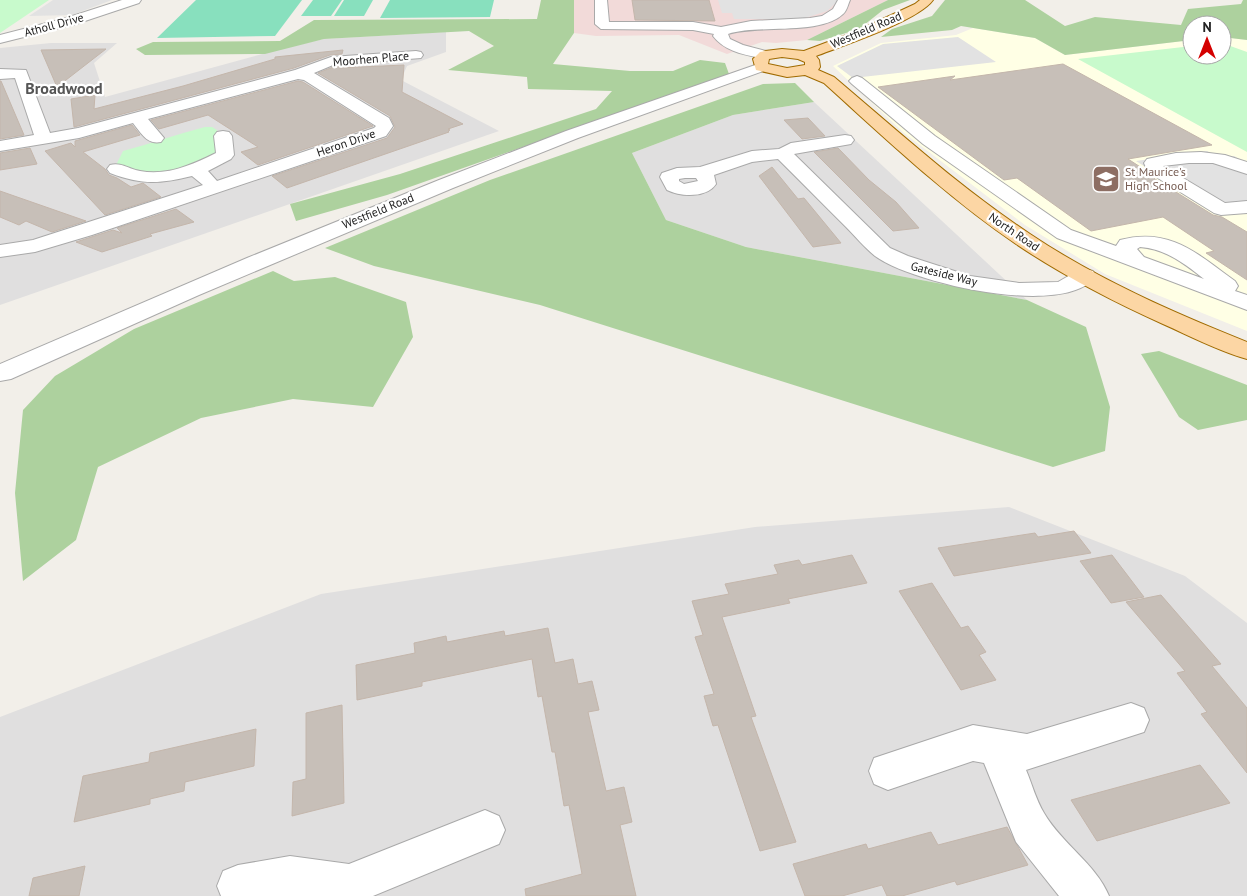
<svg xmlns="http://www.w3.org/2000/svg" width="1247" height="896" viewBox="0 0 1247 896" font-family="'PT Sans',sans-serif">
<rect width="100%" height="100%" fill="#f2efe9"/>
<!-- residential -->
<path fill="#e0dfdf" d="M446 32V52L407 66 401 80 499 131 0 305V48L51 43H117L94 63 105 97 288 47 324 39Z
M814 102 1027 300 746 247 666 220 632 153 733 115Z
M1009 507 1185 576 1247 623V896H0V717L321 594 755 527Z"/>
<!-- commercial -->
<path fill="#f2dad9" d="M574 0H888L807 40 776 43 762 42 727 54 679 35 596 36 574 33Z"/>
<!-- education -->
<path fill="#ffffe5" d="M973 28 1035 38 1065 55 1192 40V55H1222V37L1247 40V331L1105 274 1025 225 904 133 833 66 881 43 956 35Z"/>
<!-- forest -->
<path fill="#add19e" d="M541 0H574V33L553 64 630 71H673L700 60 725 63 729 74 387 195 296 221 290 204 400 174 596 109 612 91 528 89 527 77 448 70 494 46 469 31 324 39 265 54 145 55 136 49 153 42 280 41 314 20 537 19Z
M888 0H910L883 10 859 29 820 41 807 40Z
M945 0H1025L1065 26 1095 17 1181 25 1188 9 1241 4 1243 0H1247V40L1222 37V25H1192V40L1065 55 1035 38 961 26 952 30 881 37 892 29 932 16Z
M795 83 814 102 733 115 632 153 666 220 746 247 1027 300 1086 327 1110 407 1105 451 1053 467 540 305 374 266 325 248 490 180 763 84Z
M273 271 294 281 335 277 406 302 413 337 373 407 293 399 201 418 98 467 76 540 23 581 15 493 23 410 55 376 134 329Z
M1159 351 1247 385V420L1198 430 1179 417 1141 354Z"/>
<!-- park -->
<path fill="#c8facc" d="M0 0H49L0 33Z
M1222 43 1247 52V152L1078 59 1192 46V55H1222Z
M205 127H212L217 130 219 156 157 176 116 165 123 151C150 144 177 134 205 127Z"/>
<!-- pitch -->
<path fill="#88e0be" d="M196 0H302L275 36 157 38Z
M313 0H342L331 16H301Z
M344 0H373L364 16H334Z
M390 0H494L490 17 380 18Z"/>
<!-- parking -->
<path fill="#e2e2e2" d="M53 0H112L72 15 29 16Z
M718 0H839L827 11 802 19H734L732 13H722Z
M958 37 996 62 853 78 837 66 883 44Z
M1207 151 1220 158 1234 156 1247 163V211L1221 215 1136 161Z"/>
<!-- building -->
<path fill="#c7bfb8" stroke="#c4b6ab" d="M632 0H709L715 21 635 20Z
M106 49 57 87 41 50Z
M343 50 342 54 330 55 294 68 74 127 71 99 95 95 94 109 183 86 275 59V57Z
M1063 64 1212 145 1128 159 1145 170 1147 174 1213 215 1222 217 1247 232V280L1206 253 1214 251 1163 217 1091 231 1017 178 1004 180 878 87 955 76 950 80Z
M404 65 402 92 463 124 448 129 450 130 448 131 449 132 287 188 272 176 387 138 395 127 390 116 318 73 333 67 340 66 339 68Z
M0 81H1L24 135 0 139Z
M298 81 303 82 373 126 258 165 241 152 258 147 208 115 159 129 151 120Z
M808 118 825 136 802 139 784 120Z
M132 125 140 135 83 152 105 169 109 175 117 178 131 187 143 183 161 197 105 215 45 151 71 143 75 147V141Z
M30 148 37 164 0 170V153Z
M838 148 869 180 896 202 919 228 893 231 814 152Z
M772 167 798 199 804 198 841 243 813 247 759 176Z
M0 191 86 221 52 232 26 221 19 225 0 217Z
M176 209 194 222 150 234 152 236 102 252 76 242 113 230 122 233 117 228Z
M1074 531 1091 553 954 576 938 548 1035 533 1038 537Z
M852 555 867 583 788 599 790 603 722 617 756 716 751 717 796 842 760 851 718 725 713 726 704 696 714 694 695 637 703 635 692 601 729 594 725 584 778 574 774 565 799 560 802 565Z
M1112 555 1144 597 1111 603 1080 561Z
M932 583 961 628 968 626 986 652 979 655 996 680 961 690 899 591Z
M1161 595 1221 664 1212 666 1247 708V773L1201 714 1207 712 1177 673 1185 671 1126 602Z
M548 628 555 663 573 659 578 684 592 681 599 710 588 712 606 791 624 787 632 822 620 825 636 896H526L525 889 582 874 569 805 564 806 555 752H552L542 696 538 697 532 659 422 682V686L357 700 356 665 415 653 414 643 446 636 447 642 504 631 505 636Z
M342 705 344 803 292 816 293 782 306 779V713Z
M256 729 254 766 185 782 184 791 150 799V804L74 822 83 776 149 762 150 753Z
M1200 765 1230 803 1097 841 1071 800Z
M1007 827 1028 865 957 885 955 881 902 896H887L882 885 842 896H805L793 864 866 844 868 849 931 832 938 845Z
M85 866 79 896H29L33 878Z"/>
<g fill="none" stroke-linecap="round" stroke-linejoin="round">
<!-- minor casing -->
<g stroke="#a9a9a9" stroke-width="2">
<path id="minor" d="M122 0H141L139 3 76 24 0 43V35L66 18Z
M595 0H607L609 22H693L721 27 751 21 810 18 822 16 833 9 838 0H850C848 4 847 11 843 14 820 36 758 24 728 34L730 39 743 45 770 52 772 55 770 58 765 59C746 55 725 52 713 36L714 34 693 30 601 29 595 24Z
M416 51 421 52 423 55 421 58 333 65 314 73 389 118 393 126 386 136 92 235 35 252 0 257V245L33 240 203 185 192 176C160 184 141 185 110 173L107 169 110 165C121 162 129 169 140 171 167 176 192 165 216 153L214 136 217 132 223 131 229 132 232 136 234 155 231 159 208 171 217 181 374 128 376 126 304 80 298 79 148 119 164 138 161 142C147 145 141 133 133 123L79 138 0 151V141L34 135 15 78 0 79V69L26 70 50 133 78 128 295 70 331 57Z
M761 63 766 64 768 67 766 70 578 138 453 188 199 295 11 379 0 381V364L247 258 439 180 566 131Z
M857 76 862 78 935 136 1071 230 1116 246 1120 240C1170 227 1196 253 1235 281L1238 286 1235 291 1247 295V310L1057 238 923 144 852 84 849 81 852 78ZM1140 247C1166 249 1185 264 1204 279L1144 257 1137 249Z
M845 135 851 136 854 140 851 144 794 154 890 248 908 256 970 276 1019 283 1058 282 1077 271 1085 269 1093 271 1096 276C1066 319 911 283 875 256 865 248 855 236 846 227 823 204 801 182 778 159L752 162 714 175 716 184C707 198 681 197 667 190L660 177 662 173 677 168 700 167 752 151 779 149 791 143ZM685 178H696L698 181 684 184 679 181V179Z
M1201 152 1225 155 1247 162V174L1213 163H1189L1163 166 1225 203 1247 201V213L1221 215 1214 213 1148 172 1144 163 1147 159 1176 153Z
M1131 703 1144 708 1149 720 1144 732 1026 770C1032 784 1036 800 1044 813 1062 844 1096 864 1109 896H1059L1016 842 984 763 973 761 888 790 874 784 869 771 874 758 973 725 1027 734Z
M485 810 499 816 505 830 499 844 373 896H221L217 886 223 871 238 865 290 856 349 864Z"/>
</g>
<!-- major casing -->
<g stroke="#a06b00" stroke-width="2">
<path id="major" d="M920 0H933C918 21 842 46 816 56L819 60 820 67 818 70 834 77C898 131 960 188 1030 234 1097 279 1172 312 1247 342V359C1218 351 1190 336 1163 324 1112 301 1062 275 1016 244 947 197 886 139 824 83L805 75 787 77 756 70 753 59 760 52 765 51 782 49 804 51 857 31 915 4ZM782 57 798 59 805 62V65L787 68 768 64 769 59Z"/>
</g>
<!-- minor -->
<use href="#minor" fill="#fff" fill-rule="evenodd"/>
<!-- major -->
<use href="#major" fill="#fcd6a4" fill-rule="evenodd"/>
</g>
<!-- icons -->
<defs>
<g id="school-square" transform="scale(1.4375)"><rect x="-9" y="-9" width="18" height="18" rx="4" fill="#8d6e63" stroke="#fff"/><path d="M0-5L7-2L0 1L-7-2ZM-4 1L0 2.5L4 1V4Q0 6-4 4Z" fill="#fff"/></g>
</defs>
<g fill-rule="evenodd">
<use href="#school-square" x="1106" y="179"/>
</g>
<g text-anchor="middle" stroke-width="4.5" stroke-linejoin="round" paint-order="stroke">
<!-- far-street labels -->
<g font-size="12" fill="#222" stroke="#fff">
<text transform="translate(54 25) rotate(-15)" y="4">Atholl Drive</text>
<text transform="translate(866 30) rotate(-23)" y="4">Westfield Road</text>
<text transform="translate(371 59) rotate(-5)" y="4">Moorhen Place</text>
<text transform="translate(346 143) rotate(-19)" y="4">Heron Drive</text>
<text transform="translate(378 211) rotate(-22)" y="4">Westfield Road</text>
<text transform="translate(1014 232) rotate(34)" y="4">North Road</text>
<text transform="translate(944 274) rotate(14)" y="4">Gateside Way</text>
</g>
<!-- far-education labels -->
<g font-size="12" fill="#785e54" stroke="#fff" text-anchor="start">
<text x="1125" y="176">St Maurice's<tspan x="1125" dy="14">High School</tspan></text>
</g>
<!-- far-district labels -->
<g font-size="16" font-weight="bold" fill="#555" stroke="#fff">
<text x="64" y="94">Broadwood</text>
</g>
</g>
<!-- north arrow -->
<g transform="translate(1207 40)"><circle r="24" fill="#ffffff" stroke="#a7a7a7"/>
<path d="M0-4L9 19L0 12L-9 19Z" fill="#d40000"/>
<text y="-8" font-size="14" font-weight="bold" text-anchor="middle" fill="#222222">N</text>
</g>
</svg>
